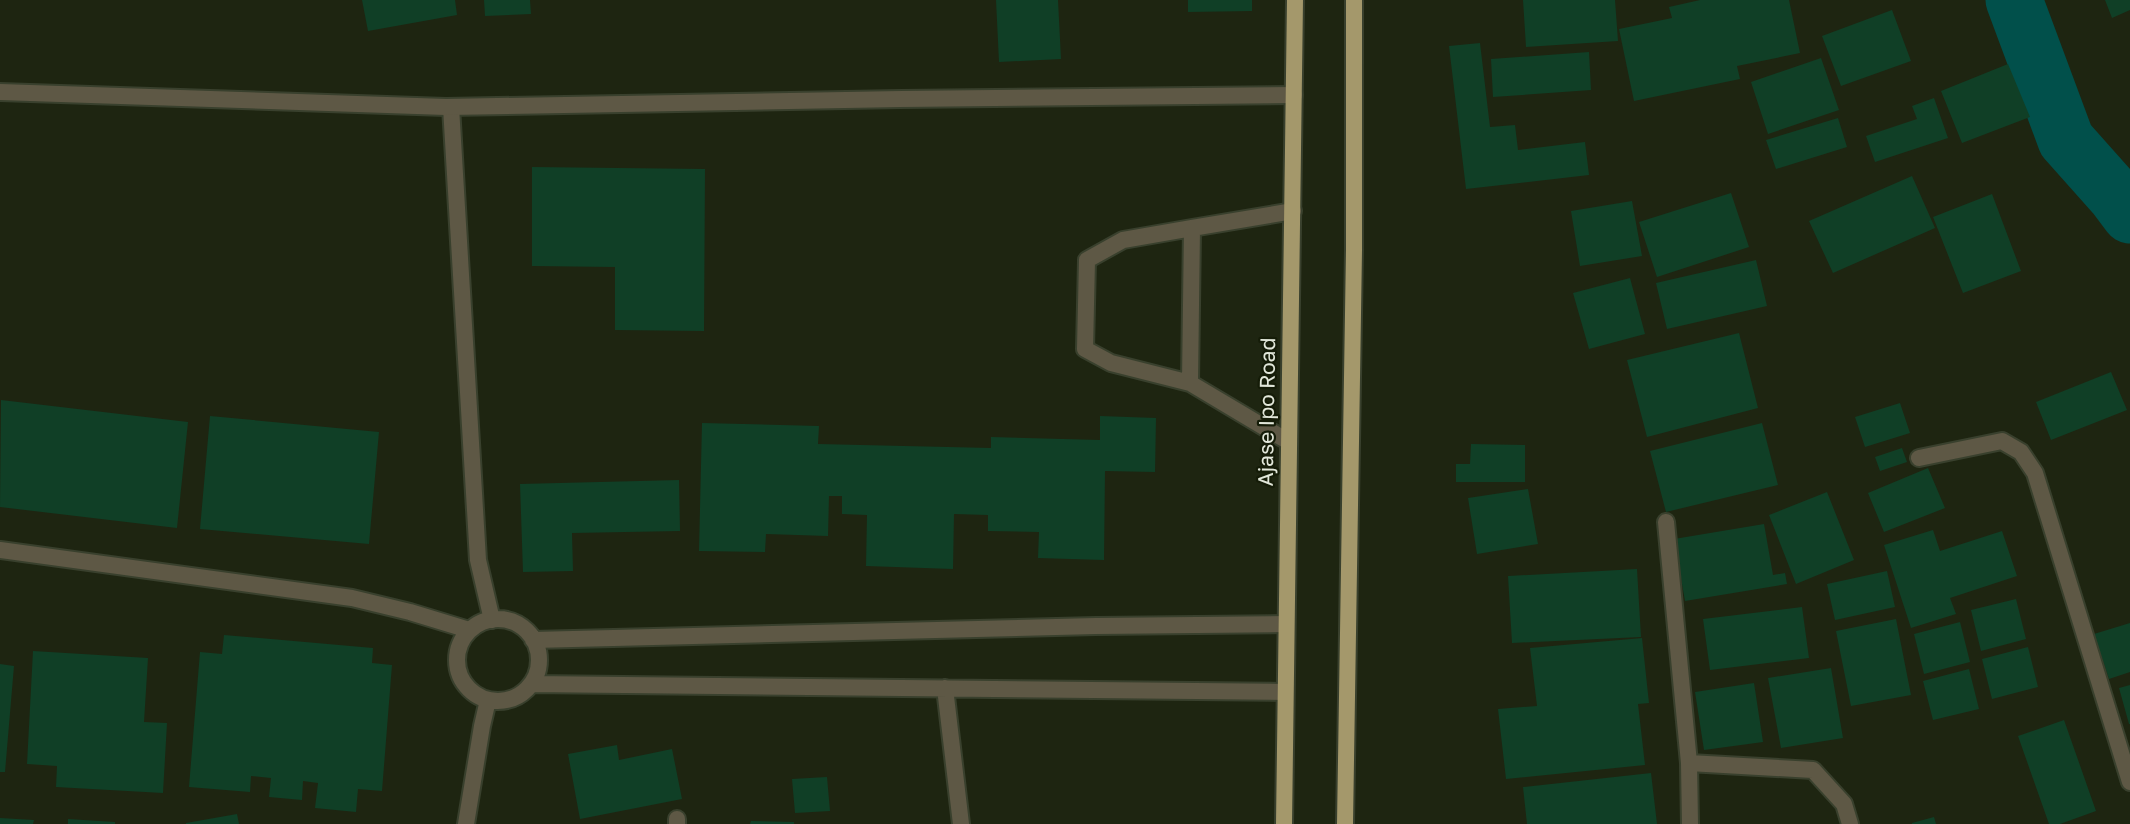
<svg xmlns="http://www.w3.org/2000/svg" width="2130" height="824" viewBox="0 0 2130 824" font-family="'Golos Text',sans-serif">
<rect width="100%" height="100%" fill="#1e2511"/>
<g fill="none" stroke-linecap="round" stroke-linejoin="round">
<!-- river -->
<path stroke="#01504b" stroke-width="57" d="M2014 0 2066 140 2115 195 2130 215"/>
</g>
<!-- building -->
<path fill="#103f26" d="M362 0H455L457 15 368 31Z
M484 0H530L531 14 485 16Z
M996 0H1058L1061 59 999 62Z
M1188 0H1252V11L1188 12Z
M1523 0H1615L1618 41 1526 47Z
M1700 0H1789L1800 53 1737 66 1740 79 1634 101 1619 29 1672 18 1669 7Z
M2105 0H2130V10L2112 18Z
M1892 10 1911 61 1841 86 1822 36Z
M1480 43 1490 127 1515 125 1518 150 1585 142 1589 175 1466 189 1449 46Z
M1589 52 1591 90 1493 97 1491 59Z
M1821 58 1839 110 1768 134 1751 82Z
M2008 64 2030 117 1962 143 1941 91Z
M1934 98 1948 138 1875 162 1866 136 1917 119 1912 106Z
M1838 118 1847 147 1776 169 1766 140Z
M532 167 705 169 704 331 615 330V267L532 266Z
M1912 176 1935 228 1833 273 1809 221Z
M1731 193 1749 247 1657 277 1639 222Z
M1992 194 2021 271 1963 293 1933 217Z
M1632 201 1642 256 1580 266 1571 211Z
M1756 260 1767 306 1667 329 1656 283Z
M1630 278 1645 334 1589 349 1573 293Z
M1739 333 1758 408 1647 437 1627 360Z
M2111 372 2127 410 2051 440 2036 402Z
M1 400 188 422 177 528 0 507Z
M1900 403 1910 433 1865 447 1855 417Z
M210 416 379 432 369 544 200 529Z
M1100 416 1156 418 1155 472 1105 471 1104 560 1038 558 1039 532 988 531V515L954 514 953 569 866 566 867 515 842 514V496H829L828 536 766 534 765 552 699 551 702 423 819 426 818 444 991 448V437L1100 440Z
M1762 423 1778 485 1666 512 1650 451Z
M1471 444 1525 445V482H1456V464H1470Z
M1902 448 1907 462 1880 471 1875 457Z
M1928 468 1945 508 1884 532 1868 493Z
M679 480 680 531 572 533 573 571 523 572 520 484Z
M1528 489 1538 544 1477 554 1468 498Z
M1827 492 1854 560 1796 584 1769 515Z
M1764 524 1773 575 1785 573 1787 584 1685 601 1674 539Z
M1933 530 1940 551 2002 531 2017 576 1950 598 1956 614 1911 628 1884 545Z
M1637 569 1641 637 1512 643 1508 576Z
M1887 571 1895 607 1835 620 1827 584Z
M2016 599 2026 639 1981 651 1971 610Z
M1802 607 1809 658 1710 670 1703 619Z
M1896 619 1911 695 1851 706 1836 631Z
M1960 622 1970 662 1924 674 1914 634Z
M2130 623V672L2109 679 2094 634Z
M224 635 373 648 372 663 392 665 382 791 358 789 356 812 315 808 318 783 303 781 302 800 269 797 271 778 251 776 250 792 189 787 200 652 222 654Z
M1642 638 1649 703 1638 704 1645 765 1506 779 1498 709 1537 706 1530 648Z
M2028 647 2038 687 1992 699 1982 659Z
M33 651 148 658 144 722 167 723 163 793 56 787 57 766 27 764Z
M0 664 14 666 5 772H0Z
M1831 668 1843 738 1781 748 1768 678Z
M1969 669 1979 709 1933 720 1923 681Z
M1754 683 1763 742 1704 750 1695 692Z
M2130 685V724H2129L2119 688Z
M2064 720 2096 811 2060 824H2049L2018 736Z
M617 745 619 760 672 749 682 799 580 819 568 754Z
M1651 773 1657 824H1527L1523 787Z
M827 777 830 811 795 813 792 779Z
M237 814 239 824H186V823Z
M1934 817 1936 824H1912V823Z
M0 818 34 820 33 824H0Z
M68 819 115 822V824H68Z
M751 821 794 822V824H750Z"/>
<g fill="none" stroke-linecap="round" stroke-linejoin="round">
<!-- service casing -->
<g stroke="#39402d" stroke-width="20">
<path id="service" d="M451 107 478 560 492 620
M1190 383 1111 363 1085 349 1087 260 1123 240 1192 228
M1289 442 1190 383 1192 228 1293 211
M0 550 352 598 410 612 469 630
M457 660a41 41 0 1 1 82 0a41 41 0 1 1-82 0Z
M533 640 1096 626 1286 624
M531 684 1285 692
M945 688 961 824
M677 819V824
M466 824 482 726 488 700"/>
</g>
<!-- minor casing -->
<g stroke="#39402d" stroke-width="20">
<path id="minor" d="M0 92 446 107 901 99 1294 95
M1919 458 2002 441 2021 452 2035 473 2130 782
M1666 522 1689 763 1690 824
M1689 763 1813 770 1844 804 1850 824"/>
</g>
<!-- trunk casing -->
<g stroke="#39402d" stroke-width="20">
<path id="trunk" d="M1284 824 1295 0
M1345 824 1354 250V0"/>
</g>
<!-- service -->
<use href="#service" stroke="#5e5845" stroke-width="16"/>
<!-- minor -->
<use href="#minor" stroke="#5e5845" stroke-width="16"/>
<!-- trunk -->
<use href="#trunk" stroke="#a4986b" stroke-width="16"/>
</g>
<g text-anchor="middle" stroke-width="4.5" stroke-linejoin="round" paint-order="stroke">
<!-- street labels -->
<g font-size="21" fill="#e2e7da" stroke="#151c08">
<text transform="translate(1267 412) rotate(-89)" y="7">Ajase Ipo Road</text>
</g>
</g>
</svg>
